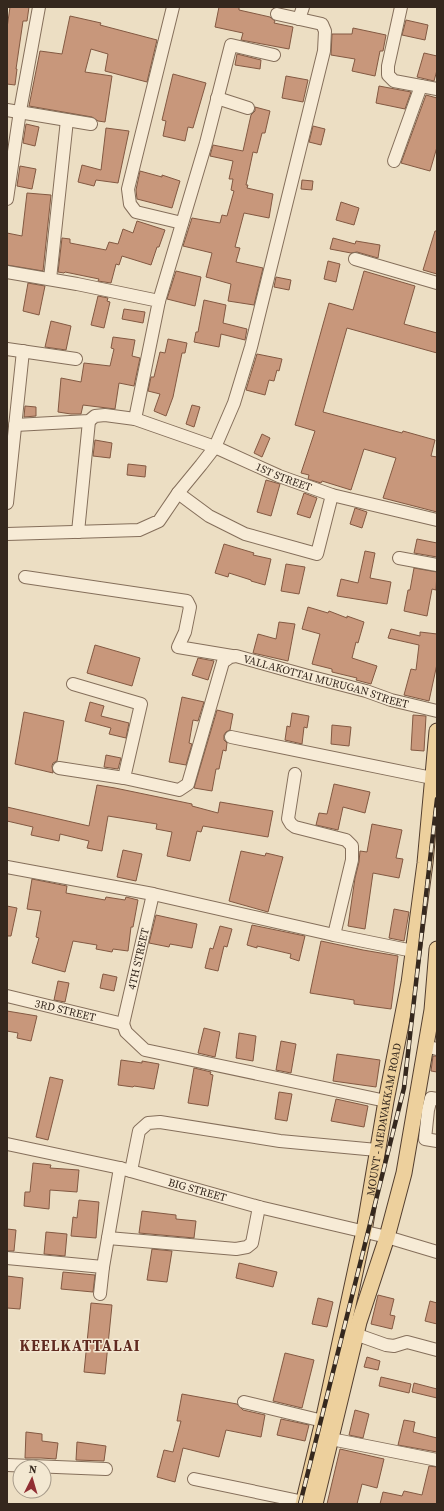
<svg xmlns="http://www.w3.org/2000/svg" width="444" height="1511" viewBox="0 0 444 1511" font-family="'Source Serif 4',serif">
<rect width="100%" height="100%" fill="#ecdec3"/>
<!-- building -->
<path fill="#c8977b" stroke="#835942" d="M10 7H29L27 21H23L16 69H17L15 85 7 84V28Z
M219 7H239V10L270 17 275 21 274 23 293 27 289 49 241 40 243 33 215 27Z
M70 16 101 23 100 25 157 40 147 82 105 71 108 54 91 49 85 72 112 76 105 122 98 121 92 117 29 106 40 51 62 54Z
M406 20 428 25 425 40 402 35Z
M353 28 386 35 383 51H380L375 76 352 71 355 59 331 55 332 34H352Z
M424 53 437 56V70L434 81 417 77Z
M237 54 261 60 260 69 235 65Z
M173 74 206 83 193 128 188 127 185 141 163 136 166 121 162 120Z
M286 76 308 80 303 102 282 98Z
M379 86 411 92 405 109 376 103Z
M426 95 437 98V147L430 171 401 163Z
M255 107 270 111 265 133H262L257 153 253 152 246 185H248L247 188 273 194 269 218 244 213 235 247 240 248 236 262 263 268 254 305 228 301 231 284 206 277 212 253 183 246 192 218 220 223 222 215 227 216 234 191 231 190 233 179H229L233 161 210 156 213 145 243 151 251 115 255 111Z
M26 124 39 127 35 146 23 143Z
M313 126 325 129 321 145 309 142Z
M106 128 129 131 118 183 96 180 94 186 78 182 82 165 101 170Z
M20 166 36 169 32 189 17 186Z
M140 171 162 177V175L180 181 172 208 137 199 136 190Z
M302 180 313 181 312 190 301 189Z
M27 193 51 195 43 271 7 265V233L22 236Z
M341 202 359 208 354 225 336 220Z
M137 221 165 230 159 247H157L151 265 122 256 119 265 116 264 111 283 98 281 99 279 65 272 64 273 58 272 62 238 70 239V243L106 250 109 242 118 244 123 229 133 233Z
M435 231H437V274L423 270Z
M333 238 355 244 356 241 380 245 378 258 357 252 351 253 330 249Z
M328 261 340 264 336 282 324 279Z
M176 271 201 277 195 306 167 299Z
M364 271 415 286 404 324 437 333V353L347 328 323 412 402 433 403 431 435 440 431 456 437 457V512L383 498 396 458 364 449 351 490 322 481 321 483 308 479 309 475 301 473 315 431 295 425 329 303 353 310Z
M276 277 291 280 289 290 274 287Z
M28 283 45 286 39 315 23 311Z
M98 296 108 298 107 301 110 302 104 328 91 325Z
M204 300 226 305 223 323 247 329 245 340 221 334 219 347 194 342 196 332H198Z
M124 309 145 312 143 323 122 319Z
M51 321 71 326 66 350 45 347Z
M113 337 135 340 132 356 140 358 134 386 119 383 115 409 83 405 81 414H71L58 412 61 378 81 382 84 363 110 366 114 349 111 348Z
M168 339 187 343 185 353H182L173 397 166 416 154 411 160 394 148 391 151 377H154L160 352 165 353Z
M257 354 282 359 279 371 277 370 274 381 269 380 265 395 246 390Z
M192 405 200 407 194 427 186 424Z
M25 406 36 407V416L24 417Z
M262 434 270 438 262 457 254 453Z
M95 440 112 443 110 458 93 456Z
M128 464 146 466 145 477 127 475Z
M266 480 280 484 271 516 257 512Z
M304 493 317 498 310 518 297 514Z
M355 508 367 512 362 528 350 524Z
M417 539 437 543V557L414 553Z
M224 544 254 553 253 555 271 559 265 585 251 581V580L229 573 228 577 215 573Z
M365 551 375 553 370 578 391 582 387 604 337 596 341 579 358 583Z
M286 564 305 567 299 594 281 591Z
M414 568 437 572 436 590 432 589 427 616 404 611 408 590H410Z
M308 607 328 613 329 611 347 618V616L364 622 358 643 356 642 352 658 377 666 371 684 356 680 357 678 332 672V669L312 664 320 634 302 629Z
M279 622 295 624 288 661 253 653 258 634 276 639Z
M391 629 420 636V632L437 634V664L429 701 404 695 411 669 416 670 419 645 388 638Z
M95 645 140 658 132 686 87 673Z
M198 658 214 661 208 680 192 675Z
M182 697 204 702 198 721 193 720 189 743 192 744 186 765 169 762Z
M90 702 104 706 101 716 129 723 126 738 109 734 111 728 85 721Z
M217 710 233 714 230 730 226 732 224 735V740L227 743 226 751 223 750 219 769H216L212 791 194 788Z
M24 712 64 721 57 761 53 763 52 766 53 773 15 764Z
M292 713 309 716 307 728 304 727 302 744 285 740 287 726 290 727Z
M413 715 426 716 424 751 411 750Z
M332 725 351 727 349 746 331 744Z
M106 755 121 758 118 769 104 767Z
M334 784 370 792 365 813 343 807 338 830 316 825 319 813 327 814Z
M97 785 115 788 192 804V806L218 813 220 802 273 811 268 837 203 826 201 832 197 831 190 861 167 856 172 832 156 829 157 824 108 816 102 851 87 848 89 841 60 834 59 841 31 835 33 827 7 821V807L89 826Z
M372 824 402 830 396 858 403 859 399 878 373 873 365 929 348 926 355 878 359 862 360 851 367 852Z
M123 850 142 854 136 881 117 877Z
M241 851 265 856 266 853 283 857 268 912 229 901Z
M32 879 67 886 66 893 105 900 106 897 125 900 126 897 138 900 133 927H131L128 951 113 949 112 952 96 949 97 945 73 941 65 972 32 963 39 938 36 937 41 911 27 909Z
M7 906 17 908 11 936H7Z
M394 909 409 912 404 941 389 938Z
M156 915 197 924 192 948 170 944 169 947 149 943Z
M252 925 305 936 299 961 290 958 291 954 257 946V948L247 945Z
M220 926 232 929 227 947 224 946 218 971 205 968 210 948 213 949Z
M321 941 363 950 398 956 391 1009 354 1004V1000L310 993Z
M103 974 117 977 114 991 100 988Z
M58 981 69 983 65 1002 54 1000Z
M7 1011 37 1016 31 1041 17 1038 18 1033 7 1031Z
M204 1028 220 1032 215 1057 198 1053Z
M239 1033 256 1036 253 1061 236 1058Z
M281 1041 296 1044 291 1073 276 1070Z
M337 1054 380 1060 376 1087 333 1081Z
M433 1056H437V1072L431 1071Z
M121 1060 142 1063V1061L159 1064 154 1089 134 1086 133 1087 118 1085Z
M194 1068 211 1072 210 1074 213 1075 208 1106 188 1103Z
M50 1077 63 1080 48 1140 36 1137Z
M279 1092 292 1094 287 1121 275 1119Z
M336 1099 368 1106 364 1127 331 1121Z
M33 1163 51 1165 50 1168 79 1170 77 1192 50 1190 49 1209 24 1206 25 1192H30Z
M79 1200 99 1202 96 1238 71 1236 73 1217 77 1218Z
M142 1211 176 1215V1219L196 1221 194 1238 139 1233Z
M7 1229 16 1230 14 1251H7Z
M46 1232 67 1234 65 1256 44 1254Z
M152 1249 172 1251 167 1282 147 1280Z
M239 1263 277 1272 273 1287 236 1278Z
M63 1272 95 1275 93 1292 61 1289Z
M7 1276 23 1278 20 1309 7 1308Z
M378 1295 394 1299 390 1315 395 1316 392 1329 371 1324Z
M318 1298 333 1302 327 1327 312 1324Z
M430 1301 437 1303V1324L425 1321Z
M91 1303 112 1305 105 1374 84 1372Z
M285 1353 314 1360 302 1408 273 1401Z
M367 1357 380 1361 378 1370 364 1367Z
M381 1377 411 1384 409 1393 379 1386Z
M414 1383 437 1389V1398L412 1392Z
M182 1394 237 1404 243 1410 265 1415 261 1437 226 1430 219 1457 183 1448 175 1482 157 1477 164 1450 173 1452 181 1421H177Z
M355 1410 369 1414 363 1438 349 1435Z
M281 1419 309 1425 305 1441 277 1435Z
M404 1420 415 1422 413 1432 437 1438V1452L398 1445Z
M26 1432 42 1434V1441L58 1443 56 1459 41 1458H25Z
M77 1442 106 1446 104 1461 76 1460Z
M340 1449 384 1459 377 1488 362 1484 357 1504H327Z
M429 1466 437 1467V1504H380L383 1492 402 1496 404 1491 422 1495Z"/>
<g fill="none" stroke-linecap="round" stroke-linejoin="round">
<!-- minor casing -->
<g stroke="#856f5b" stroke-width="14">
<g id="minor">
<path d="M173 7 128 189 130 204 136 212 182 223"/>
<path d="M401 7 388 66V75L394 81 437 89"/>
<path d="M299 19 303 7"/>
<path d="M217 98 248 108"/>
<path d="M7 110 91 124"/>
<path d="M394 161 421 86"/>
<path d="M7 199 20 111 39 7"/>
<path d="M355 259 437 283"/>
<path d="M7 272 77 284 159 301 135 419"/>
<path d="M50 279 67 120"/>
<path d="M159 301 206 143 231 45 274 55"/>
<path d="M7 349 76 359"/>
<path id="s1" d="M15 425 89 421 95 416 105 415 135 419 215 447 279 476 332 495 437 520"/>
<path d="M178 493 209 516 245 534 317 554 332 495"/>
<path d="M7 503 23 351"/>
<path d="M78 532 89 421"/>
<path d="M7 534 139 530 159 521 178 493 201 465 215 447 234 403 251 347 324 51 325 31 322 24 277 14"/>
<path d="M399 558 437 565"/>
<path d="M25 577 187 601 190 607 185 632 178 647 232 656"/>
<path id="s2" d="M73 684 141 704 124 778 179 790 188 784 223 662 230 657 236 656 308 676 366 691 391 700 437 711"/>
<path d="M231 737 432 778"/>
<path d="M59 768 124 778"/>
<path d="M295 774 288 819 291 824 295 827 346 840 352 846V860L334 935"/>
<path d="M7 867 153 894 334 935 413 951"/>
<path id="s3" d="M7 996 123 1024"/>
<path d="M123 1024 126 1032 145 1050 386 1101"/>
<path id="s4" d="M123 1024 153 894"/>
<path d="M425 1046 437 1049"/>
<path d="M437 1099 431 1098 428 1110 425 1139 437 1141"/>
<path id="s5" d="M7 1144 120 1168 259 1207 387 1237 437 1252"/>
<path d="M131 1171 139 1131 148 1123 160 1122 280 1141 377 1150"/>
<path d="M108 1238 236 1249 247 1247 252 1243 259 1207"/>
<path d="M7 1258 103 1267"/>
<path d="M100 1294 103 1267 120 1168"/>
<path d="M355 1334 386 1345 394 1346 407 1342 437 1350"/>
<path d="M244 1402 323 1421"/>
<path d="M331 1439 437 1460"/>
<path d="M7 1465 106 1469"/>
<path d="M194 1479 304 1502"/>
</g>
</g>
<!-- major casing -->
<g stroke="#533e2f" stroke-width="17">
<g id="major">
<path id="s6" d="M303 1504 323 1421 364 1231 386 1101 409 983 425 863 437 731"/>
<path d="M315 1504 359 1322 387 1237 404 1173 432 1010 437 949"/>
</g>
</g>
<!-- minor -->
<use href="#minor" stroke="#f7ebd6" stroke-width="12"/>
<!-- major -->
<use href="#major" stroke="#edd09d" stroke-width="15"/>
<!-- rail casing -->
<g stroke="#35281e" stroke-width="4.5">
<path id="rail" d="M300 1504 404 1088 437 799"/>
</g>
<!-- rail -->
<use href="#rail" stroke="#f3e8d2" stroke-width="3" stroke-dasharray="9" stroke-linecap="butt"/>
</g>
<g text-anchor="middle" stroke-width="3" stroke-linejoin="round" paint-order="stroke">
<!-- street labels -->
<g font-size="11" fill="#35281e" stroke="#f3e8d2">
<text dy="4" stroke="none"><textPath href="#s1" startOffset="282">1ST STREET</textPath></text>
<text dy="4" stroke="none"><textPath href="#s2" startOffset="449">VALLAKOTTAI MURUGAN STREET</textPath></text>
<text dy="4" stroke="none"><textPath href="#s4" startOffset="67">4TH STREET</textPath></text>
<text dy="4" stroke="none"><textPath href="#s3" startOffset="60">3RD STREET</textPath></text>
<text dy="4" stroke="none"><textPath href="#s6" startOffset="393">MOUNT - MEDAVAKKAM ROAD</textPath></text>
<text dy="4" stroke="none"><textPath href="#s5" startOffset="196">BIG STREET</textPath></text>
</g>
<!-- district labels -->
<g font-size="15" font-weight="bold" letter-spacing="1" fill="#602a20" stroke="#f3e8d2">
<text x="80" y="1351">KEELKATTALAI</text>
</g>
</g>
<!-- border -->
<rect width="444" height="1511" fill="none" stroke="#35281e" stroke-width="16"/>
<!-- north arrow -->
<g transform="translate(32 1479) rotate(5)"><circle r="19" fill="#f3e8d2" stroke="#a79b8a"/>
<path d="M0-3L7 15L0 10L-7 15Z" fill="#912e33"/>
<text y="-6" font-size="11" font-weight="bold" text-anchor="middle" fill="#35281e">N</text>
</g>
</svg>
